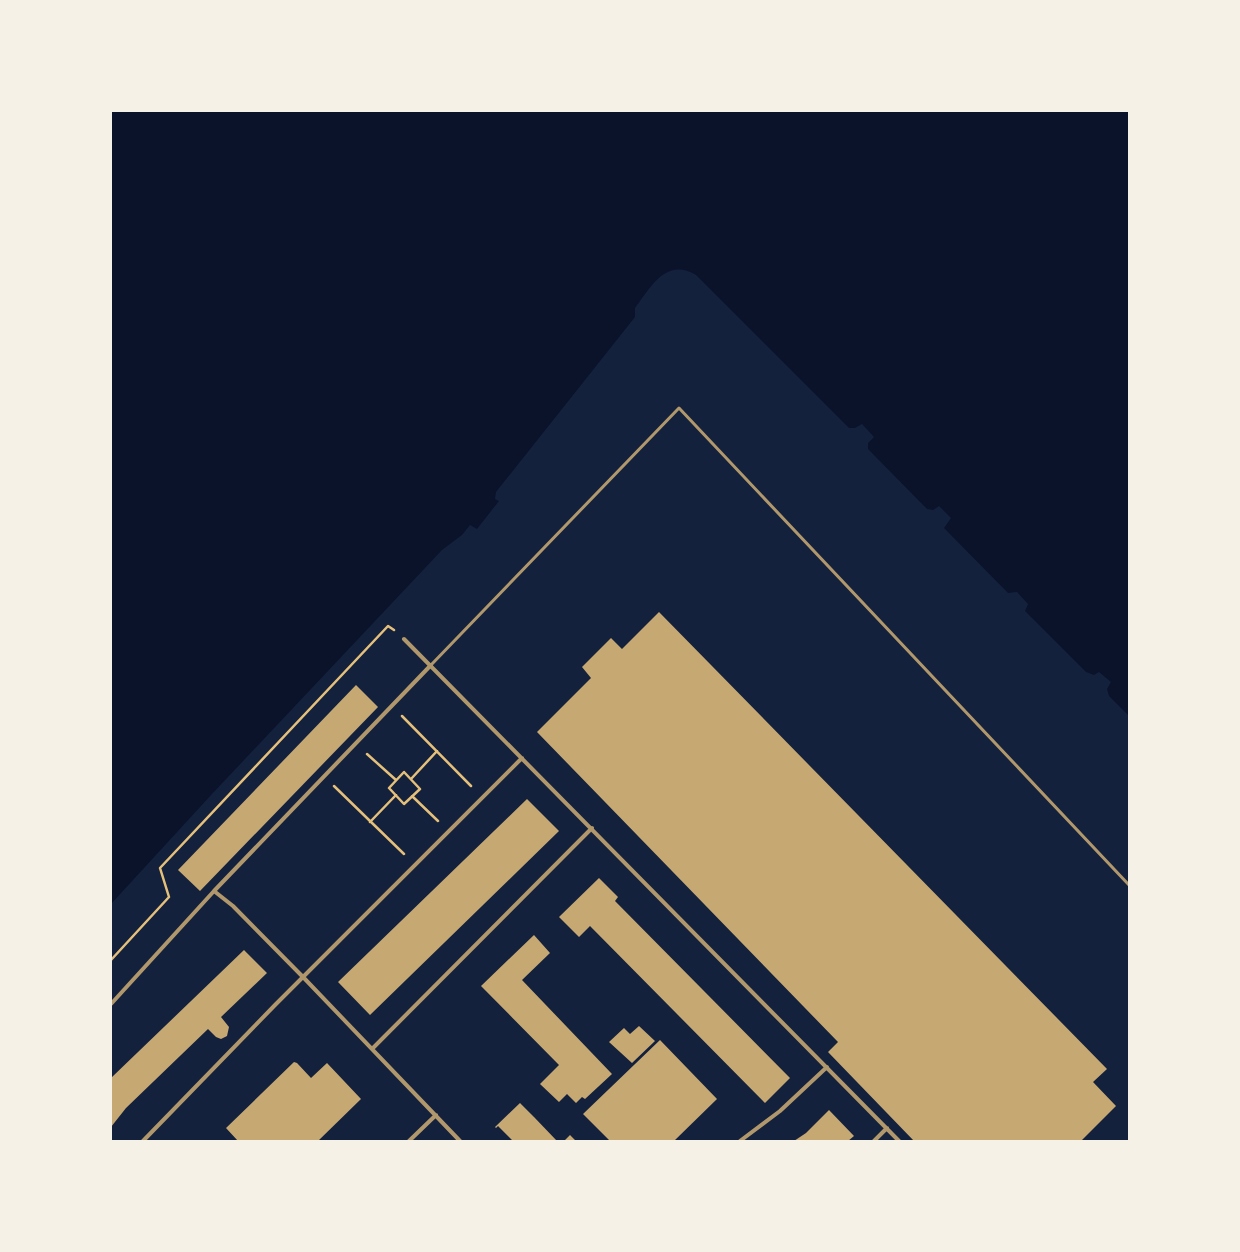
<svg xmlns="http://www.w3.org/2000/svg" width="1240" height="1252" viewBox="0 0 1240 1252" font-family="'Nunito Sans',sans-serif">
<rect width="100%" height="100%" fill="#14213d"/>
<!-- water -->
<path fill="#0b132b" d="M111 111H1129V716L1109 696 1107 689 1111 682 1099 672 1094 675 1086 672 1025 611 1028 604 1017 592 1008 593 944 528 951 518 939 506 933 510 927 509 868 449V443L874 437 862 424 855 428H849L696 275C666 257 651 287 635 308V317L496 492 495 499 499 501 477 529 470 525 462 535 442 550 212 794 111 904Z"/>
<!-- building -->
<path fill="#c6a872" d="M659 612 1107 1069 1093 1082 1116 1106 1081 1141H914L828 1052 838 1042 537 732 591 678 582 667 611 638 622 649Z
M356 685 378 707 200 891 178 870Z
M527 799 559 831 370 1015 338 982Z
M599 878 618 897 615 901 790 1078 765 1103 590 926 579 937 559 917Z
M534 935 550 953 522 980 612 1074 585 1099 582 1097 576 1103 567 1094 559 1102 540 1084 559 1065 481 986Z
M244 950 267 973 221 1017 229 1027 227 1036 221 1039 216 1037 208 1029 126 1108 111 1127V1078Z
M639 1026 655 1041 632 1063 609 1042 624 1028 630 1034Z
M660 1040 717 1099 674 1141H610L583 1114Z
M294 1062 297 1063 311 1078 327 1063 361 1099 318 1141H238L226 1128Z
M520 1103 534 1117 557 1141H513L498 1126 496 1128 495 1127Z
M829 1110 854 1136 848 1141H794L806 1133Z
M570 1135 576 1141H564Z"/>
<g fill="none" stroke-linecap="round" stroke-linejoin="round">
<!-- path -->
<path stroke="#e5c07b" stroke-width="2.5" d="M402 716 471 786
M367 754 396 780
M404 772 420 789 404 804 389 788Z
M411 779 437 751
M334 786 404 854
M412 796 438 821
M370 822 396 795
M111 960 169 897 160 868 388 626 394 630"/>
<!-- service -->
<path stroke="#b1986c" stroke-width="3" d="M431 665 679 408 1129 885"/>
<!-- minor -->
<path stroke="#b1986c" stroke-width="4" d="M404 639 899 1141
M214 891 233 906 303 977 460 1141
M111 1004 214 891 431 665
M372 1049 592 828
M143 1141 276 1004 522 758
M409 1141 436 1115
M740 1141 780 1111 827 1067
M874 1141 887 1128"/>
</g>
<!-- border -->
<rect width="1240" height="1252" fill="none" stroke="#f6f1e7" stroke-width="224"/>
</svg>
